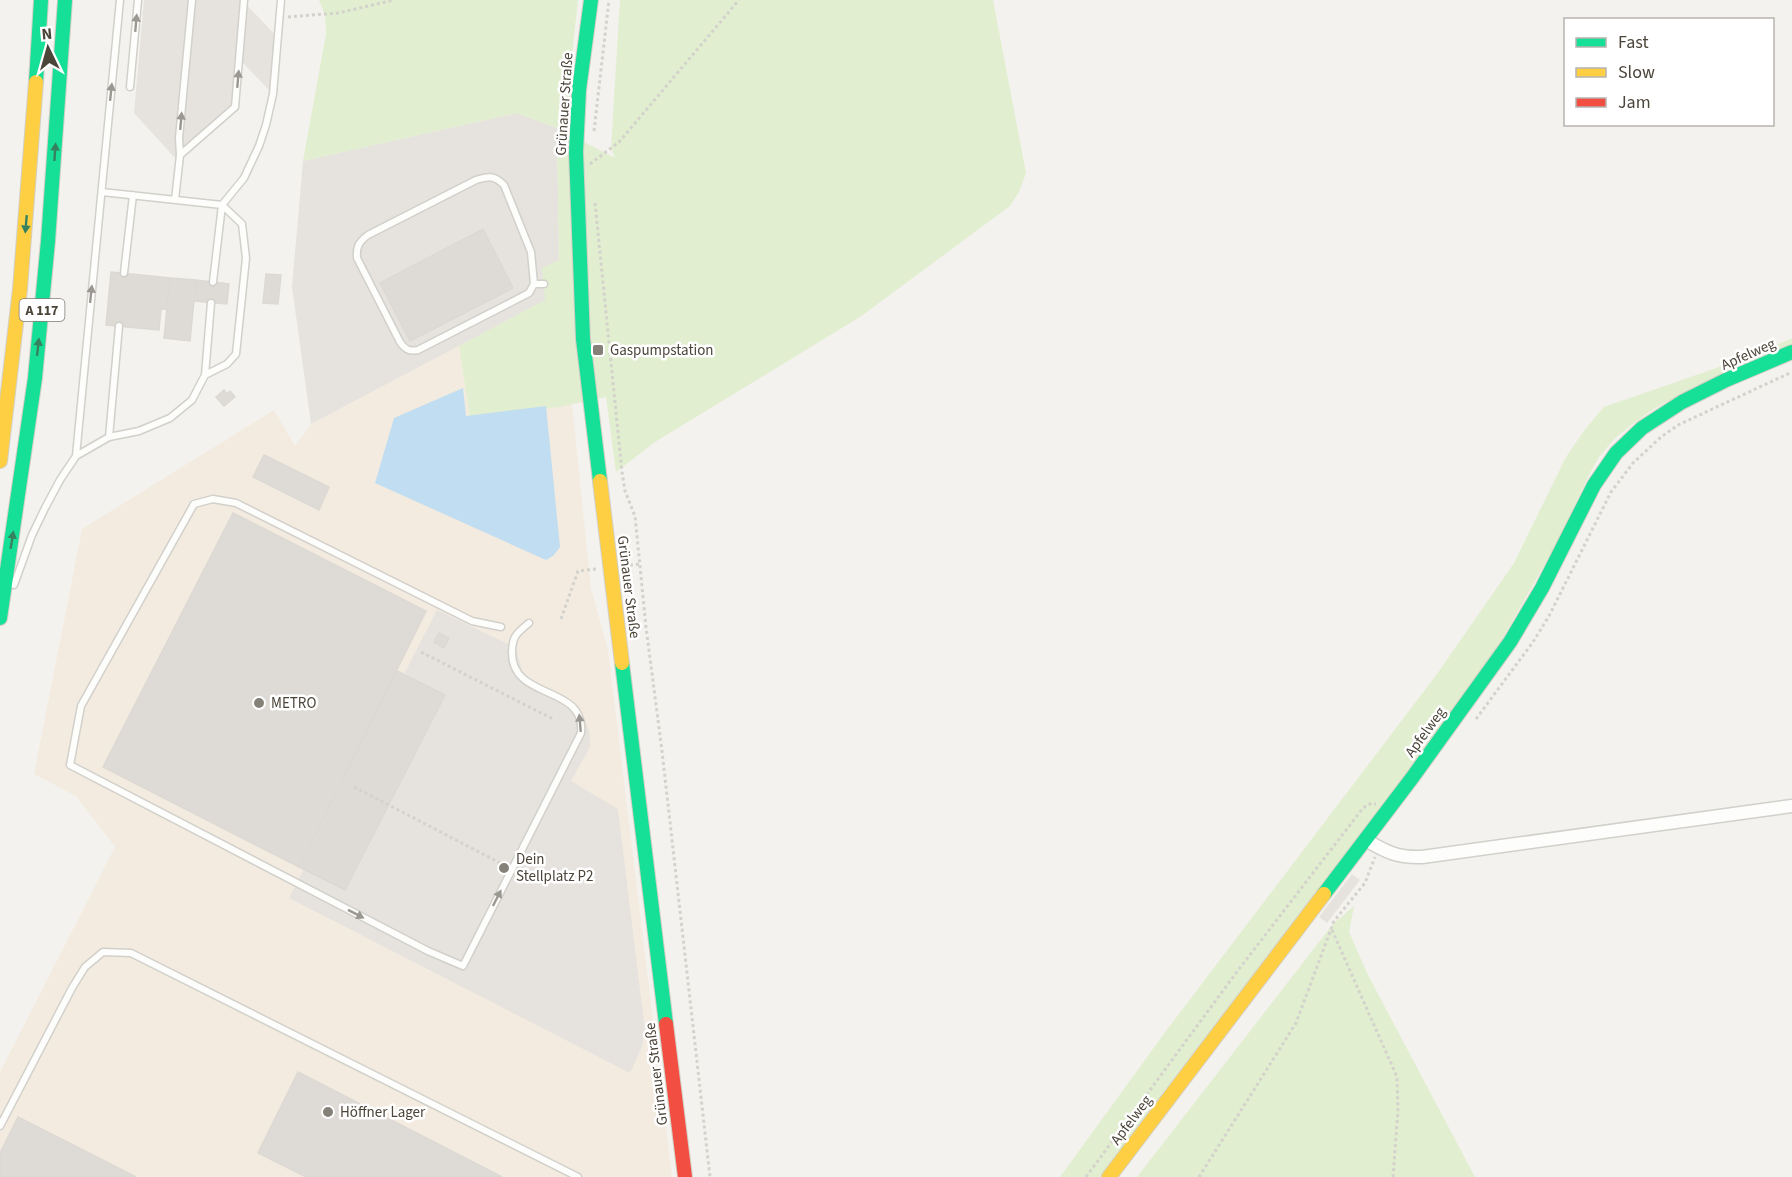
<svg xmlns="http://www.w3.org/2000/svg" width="1792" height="1177" viewBox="0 0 1792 1177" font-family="'Source Sans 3',sans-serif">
<rect width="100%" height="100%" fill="#f4f2ee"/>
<!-- commercial -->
<path fill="#f3ebdf" d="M459 346 470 418 572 404 591 589 608 649 672 1177H0V1072L115 847 76 796 34 774 82 529 274 410 295 446 311 424Z"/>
<!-- industrial -->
<path fill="#e6e2de" d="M517 113 557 128 559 260 546 300 311 424 292 287 303 161Z"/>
<!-- green -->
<path fill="#e1eecf" d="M319 0H578L570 72V135L615 158 611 148 620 0H993L1026 173 1019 192 1010 206 860 317 655 442 616 472 606 397 559 407 470 418 459 346 545 300 542 268 559 260 557 128 517 113 303 161 326 34 325 15Z
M1792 338V344L1668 401 1652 410 1630 426 1615 438 1599 457 1590 473 1555 546 1493 655 1360 837 1165 1090 1101 1177H1060L1166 1031 1437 674 1514 563 1566 457 1586 428 1604 407 1751 356Z
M1354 906 1349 932 1368 975 1475 1177H1137L1333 924Z"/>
<!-- parking -->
<path fill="#e6e3df" d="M144 0H244V2L278 38 273 94 240 60 235 107 177 160 134 113Z
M437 610 516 648 522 671 532 683 582 713 590 733V747L571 781 618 809 645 1031 641 1049 630 1073 289 898Z
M1352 874 1360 880 1327 923 1319 917Z"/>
<!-- water -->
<path fill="#c0ddf1" d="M463 388 466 416 546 406 560 547 553 556 546 560 375 483 394 418Z"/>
<!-- building -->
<path fill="#dedbd6" stroke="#dcd9d4" stroke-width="1.5" d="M483 229 513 288 410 341 380 283Z
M111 272 170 278 167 309H161L159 330 106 325Z
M266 274 281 275 278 304 263 303Z
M170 278 196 280 190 341 164 338Z
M196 280 229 284 227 304 194 301Z
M224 390 227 394 230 391 235 397 224 406 216 397Z
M264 455 329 487 319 510 253 477Z
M233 513 426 611 299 867 103 767Z
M439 633 449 638 444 648 434 642Z
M397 671 445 695 345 890 299 867Z
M298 1072 502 1177H306L258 1153Z
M18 1117 136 1177H0V1153Z"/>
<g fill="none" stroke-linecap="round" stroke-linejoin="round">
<!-- lane casing -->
<g stroke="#d2d0cb" stroke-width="9">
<path id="lane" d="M130 87 138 0
M180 155 235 107 244 0
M102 192 222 205 242 224 246 258 236 354 227 364 205 375
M175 200 180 155 179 138 192 0
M124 273 133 195
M213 282 222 205 244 178 259 146 266 125 273 94 281 0
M534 284 531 252 504 185C494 175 488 176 476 180L368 235C359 242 356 246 357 258L400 342C405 349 409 352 418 350L529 293 534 284H544
M109 437 119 326
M76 456 120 0
M14 585 32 535 45 508 60 480 76 456 109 437 139 431 170 418 192 400 205 375 211 303
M501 627 472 621 236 503 213 499 194 504 81 706 70 765 428 951 463 966 581 733C586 684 512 701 512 653 512 636 517 633 529 623
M0 1126 72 988 85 967 103 952 131 953 578 1177"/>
</g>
<!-- street casing -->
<g stroke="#d2d0cb" stroke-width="15">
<path id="street" d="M1366 840C1386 852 1398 858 1422 857L1792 806"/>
</g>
<!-- fast casing -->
<g stroke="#d3cfc5" stroke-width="16">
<path id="fast" d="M591 0 579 90 576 152 583 339 600 481
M36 82 41 0
M0 618 35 378 48 241 65 0
M622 663 666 1024
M1324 894 1412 778 1510 642 1542 588 1594 485 1616 453 1642 428 1682 402 1726 380 1792 352"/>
</g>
<!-- slow casing -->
<g stroke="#d3cfc5" stroke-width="16">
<path id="slow" d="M0 461 20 289 36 82
M600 481 622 663
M1109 1177 1324 894"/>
</g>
<!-- jam casing -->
<g stroke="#d3cfc5" stroke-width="16">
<path id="jam" d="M666 1024 685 1177"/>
</g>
<!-- path -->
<path stroke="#d3d2cc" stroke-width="3" stroke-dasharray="3 3" stroke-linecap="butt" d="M288 17 338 13 394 0
M594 131 609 0
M590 164 619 142 739 0
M595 203 622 472 625 491 635 516 646 627 662 751 710 1177
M624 566 640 564
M561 619 578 571 596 569
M421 652 553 719
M1476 719 1533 642 1549 616 1611 492 1633 463 1661 437 1678 425 1792 372
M354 787 504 865
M1332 930 1397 1077 1398 1110 1393 1177
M1086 1177 1236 973 1363 808 1369 804H1376
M1199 1177 1296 1023 1334 921 1365 883 1375 857"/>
<!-- lane -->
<use href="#lane" stroke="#fdfdfc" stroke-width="6"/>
<!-- street -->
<use href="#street" stroke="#fdfdfc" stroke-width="12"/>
<!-- fast -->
<use href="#fast" stroke="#16e098" stroke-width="14"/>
<!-- slow -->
<use href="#slow" stroke="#ffcf43" stroke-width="14"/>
<!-- jam -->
<use href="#jam" stroke="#f24e42" stroke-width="14"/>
</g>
<!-- one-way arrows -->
<defs><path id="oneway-solid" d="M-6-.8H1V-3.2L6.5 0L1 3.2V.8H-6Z" transform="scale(1.5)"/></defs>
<g fill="#9b9791">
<use href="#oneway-solid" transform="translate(136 23) rotate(-85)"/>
<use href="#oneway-solid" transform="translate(238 79) rotate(-85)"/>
<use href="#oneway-solid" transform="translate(111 92) rotate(-84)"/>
<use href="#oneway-solid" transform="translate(181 121) rotate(-85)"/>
<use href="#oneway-solid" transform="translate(91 294) rotate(-84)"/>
<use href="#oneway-solid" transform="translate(580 723) rotate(-95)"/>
<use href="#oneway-solid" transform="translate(497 898) rotate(-63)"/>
<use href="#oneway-solid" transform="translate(356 914) rotate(27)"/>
</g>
<g fill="#36825f">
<use href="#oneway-solid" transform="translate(55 152) rotate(-86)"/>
<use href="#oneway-solid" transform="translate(26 224) rotate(95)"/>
<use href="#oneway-solid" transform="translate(38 347) rotate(-84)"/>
<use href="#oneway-solid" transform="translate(12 540) rotate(-81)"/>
</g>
<!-- markers -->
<g fill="#868178" stroke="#fff" stroke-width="2">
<rect x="592" y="344" width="12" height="12" rx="3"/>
<circle cx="259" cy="703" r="6"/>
<circle cx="504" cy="868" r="6"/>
<circle cx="328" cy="1112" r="6"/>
</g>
<g text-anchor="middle" stroke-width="5" stroke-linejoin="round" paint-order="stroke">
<!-- shield labels -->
<rect fill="#fff" stroke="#817c74" stroke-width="1.5" x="19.5" y="299" width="45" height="22" rx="4.5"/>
<g font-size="14" font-weight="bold" fill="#4b4439">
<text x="42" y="315">A 117</text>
</g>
<!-- street labels -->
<g font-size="15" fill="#4b4439" stroke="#fff">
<text transform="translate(564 104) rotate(-86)" y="5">Grünauer Straße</text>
<text transform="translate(1748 354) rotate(-24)" y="5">Apfelweg</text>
<text transform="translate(629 587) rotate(83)" y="5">Grünauer Straße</text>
<text transform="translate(1425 732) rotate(-54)" y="5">Apfelweg</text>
<text transform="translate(656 1074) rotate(-97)" y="5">Grünauer Straße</text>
<text transform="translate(1131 1120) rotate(-53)" y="5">Apfelweg</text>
</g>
<!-- poi labels -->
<g font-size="15" fill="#4b4439" stroke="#fff" text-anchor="start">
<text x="610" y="355">Gaspumpstation</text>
<text x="271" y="708">METRO</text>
<text x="516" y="864">Dein<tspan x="516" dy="17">Stellplatz P2</tspan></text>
<text x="340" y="1117">Höffner Lager</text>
</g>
</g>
<!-- legend -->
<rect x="1564" y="18" width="210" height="108" fill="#ffffff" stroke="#b7b4b0" stroke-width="1.5"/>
<rect x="1576" y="38" width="30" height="9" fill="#16e098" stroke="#b7b4b0" stroke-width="1.5"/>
<text x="1618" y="48" font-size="18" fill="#4b4439">Fast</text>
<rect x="1576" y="68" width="30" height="9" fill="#ffcf43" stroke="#b7b4b0" stroke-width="1.5"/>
<text x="1618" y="78" font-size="18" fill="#4b4439">Slow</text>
<rect x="1576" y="98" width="30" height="9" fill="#f24e42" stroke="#b7b4b0" stroke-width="1.5"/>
<text x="1618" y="108" font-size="18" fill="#4b4439">Jam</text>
<!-- north arrow -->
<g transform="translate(48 48) rotate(355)" stroke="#ffffff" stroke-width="4.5" paint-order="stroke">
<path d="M0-4.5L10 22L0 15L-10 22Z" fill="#4b4439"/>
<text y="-9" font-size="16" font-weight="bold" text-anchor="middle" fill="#4b4439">N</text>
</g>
</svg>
